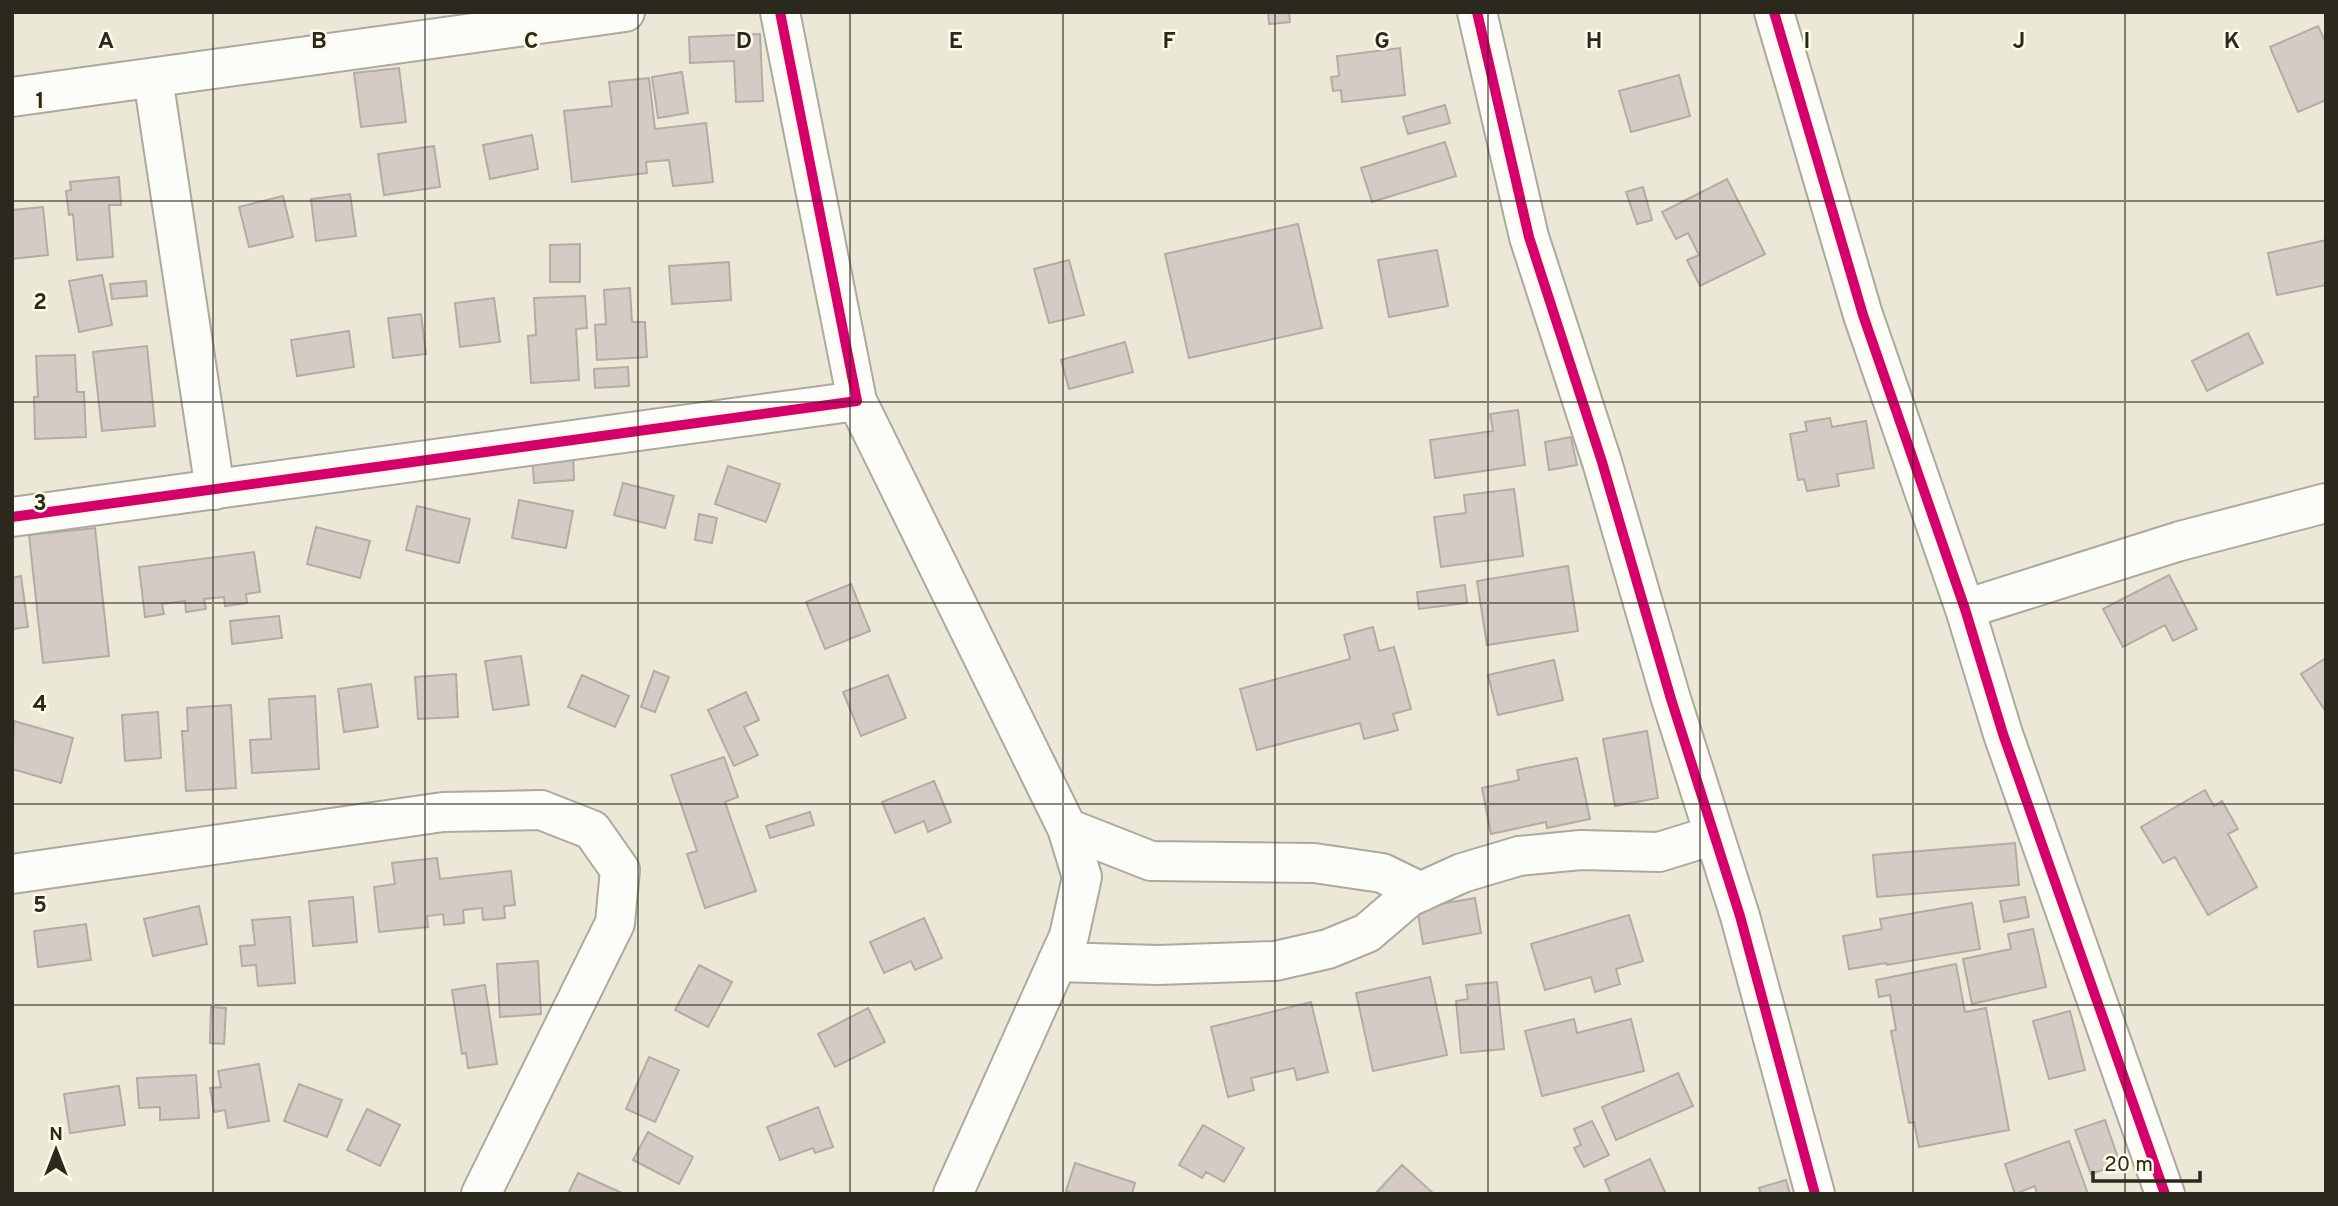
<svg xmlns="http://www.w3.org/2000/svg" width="2338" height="1206" viewBox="0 0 2338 1206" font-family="Overpass,sans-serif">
<rect width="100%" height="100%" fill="#ece8d7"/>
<!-- building -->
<path fill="#d4ccc4" stroke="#b3aca3" stroke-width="2" d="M1268 12H1289L1290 22 1269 24Z
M2318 26 2326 43V100L2298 112 2270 47Z
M760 34 763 101 736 102 734 61 690 63 689 37Z
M1400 48 1405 95 1342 102 1341 90 1333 91 1331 77 1339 76 1337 56Z
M399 68 406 122 361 127 354 73Z
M682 72 688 113 658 118 652 77Z
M1679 75 1690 116 1631 132 1619 91Z
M649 78 655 129 706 123 713 182 673 186 669 160 646 162 647 173 572 182 564 111 612 106 609 82Z
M1445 105 1450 123 1408 134 1403 117Z
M532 135 538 169 490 179 483 145Z
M1445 142 1456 176 1372 202 1361 168Z
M434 146 440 187 384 195 378 154Z
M119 177 121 205H109L113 257 77 260 73 214 69 215 66 191 71 190 70 182Z
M1727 179 1765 254 1700 286 1687 260 1699 255 1688 233 1676 239 1662 212Z
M1643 187 1652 220 1637 224 1626 192Z
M350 194 356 236 316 241 311 199Z
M283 196 293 237 249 247 239 207Z
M43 207 48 255 12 259V210Z
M1298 224 1322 328 1189 358 1165 254Z
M2326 240V285L2277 295 2268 253Z
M580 244V282H550V245Z
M1437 250 1448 306 1389 317 1378 260Z
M1069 260 1084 315 1049 323 1034 269Z
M729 262 731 300 672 304 669 266Z
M102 275 112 325 79 332 69 281Z
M146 281 147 296 112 299 110 284Z
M630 288 632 322H645L647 357 597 360 595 325 606 324 604 290Z
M585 296 587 328 576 329 579 380 531 383 528 336 536 335 534 298Z
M494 298 500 342 460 347 455 303Z
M421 314 426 354 393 358 388 318Z
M349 331 354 367 297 376 291 340Z
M2248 333 2263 363 2207 391 2192 361Z
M1125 342 1133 372 1069 389 1061 360Z
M147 346 155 426 102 431 93 352Z
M75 355 77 392H84L86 437 35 439 34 397H38L36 356Z
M628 367 629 386 595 388 594 369Z
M1518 410 1525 465 1435 478 1430 440 1493 431 1490 414Z
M1830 418 1832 427 1866 421 1874 468 1837 474 1839 486 1807 491 1804 479 1798 480 1790 434 1807 431 1805 422Z
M1571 437 1577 465 1549 470 1545 442Z
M573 452 574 480 534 483 532 455Z
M728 466 780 484 766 522 715 504Z
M623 483 674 496 665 528 614 515Z
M1514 489 1523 556 1441 567 1434 517 1466 513 1464 495Z
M519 500 573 511 566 548 512 538Z
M417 506 470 519 459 563 406 550Z
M699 514 717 518 712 543 695 540Z
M316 527 370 541 360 578 307 564Z
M95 528 109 656 43 663 29 535Z
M254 552 260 592 246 594 247 603 225 606 224 597 204 599 206 609 186 612 185 601 162 604 164 614 145 617 139 567Z
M1568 566 1578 631 1487 645 1477 581Z
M2169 575 2197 629 2173 641 2165 625 2123 647 2103 609Z
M21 576 28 627 12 629V578Z
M851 584 870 631 825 649 806 602Z
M1465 585 1467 603 1419 609 1417 592Z
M279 616 282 638 232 644 230 621Z
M1373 627 1379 651 1394 647 1411 709 1393 714 1398 730 1364 739 1360 723 1257 750 1240 689 1350 659 1344 635Z
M521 656 529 705 493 710 485 661Z
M2326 658V712L2301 674Z
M1554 660 1563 700 1498 715 1488 675Z
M654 671 669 677 655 712 641 707Z
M456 674 458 717 418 719 415 677Z
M582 675 629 696 615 727 568 707Z
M888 675 906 718 861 736 843 692Z
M371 684 378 727 344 732 338 689Z
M746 692 759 720 744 727 758 755 734 766 708 710Z
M315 696 319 769 252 773 250 740 271 739 269 699Z
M231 705 236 788 186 791 182 731H188L187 708Z
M158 712 161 758 125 761 122 715Z
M14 721 73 738 61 783 12 769Z
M1647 731 1658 798 1615 806 1603 739Z
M724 757 738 797 725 802 756 891 705 908 687 854 697 851 671 775Z
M1577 758 1590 819 1547 828 1546 822 1491 834 1482 788 1519 780 1517 770Z
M934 781 951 822 928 832 924 821 895 833 882 802Z
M2205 790 2214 806 2222 801 2238 829 2228 834 2257 887 2208 915 2175 857 2163 863 2141 827Z
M810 812 814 825 770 838 766 826Z
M2015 843 2019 885 1877 897 1873 855Z
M437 858 440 879 511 871 515 905 504 906 505 918 483 920 482 908 463 910 464 923 444 925 443 914 427 916 428 927 379 932 374 887 395 884 392 863Z
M353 897 357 942 313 946 309 901Z
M2025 897 2029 917 2004 922 2000 901Z
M1475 898 1481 933 1423 944 1417 908Z
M1972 903 1980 949 1887 965 1886 963 1849 969 1843 936 1882 929 1880 919Z
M199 906 207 944 153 956 144 919Z
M1629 915 1643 961 1616 969 1620 984 1595 992 1591 977 1545 990 1531 944Z
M290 917 295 983 258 986 256 965 242 966 240 946 255 945 252 920Z
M924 918 942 958 915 970 911 961 884 973 870 942Z
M86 924 91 960 38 967 34 931Z
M2033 929 2046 987 1972 1004 1963 959 2011 949 2008 934Z
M538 961 541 1014 500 1017 497 964Z
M1956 964 1965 1012 1986 1008 2009 1130 1919 1147 1914 1122 1909 1123 1891 1031 1896 1030 1890 995 1879 997 1876 980Z
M699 965 732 982 708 1027 675 1010Z
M1430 977 1447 1055 1373 1071 1356 993Z
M1497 982 1504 1049 1461 1053 1456 1001 1468 999 1466 985Z
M485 985 497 1064 468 1068 466 1053 462 1054 452 990Z
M1311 1002 1328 1072 1297 1080 1294 1068 1251 1078 1254 1090 1228 1097 1211 1027Z
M211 1007 226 1008 224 1044 210 1043Z
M868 1008 885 1042 835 1067 818 1034Z
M2070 1011 2085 1070 2049 1079 2033 1021Z
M1574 1019 1577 1033 1631 1019 1644 1071 1542 1096 1525 1031Z
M649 1057 679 1070 655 1122 626 1109Z
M259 1064 269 1121 228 1128 225 1110 214 1112 210 1088 221 1087 218 1071Z
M1678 1073 1693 1106 1616 1140 1602 1107Z
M196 1075 199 1118 160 1120V1107L139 1108 137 1078Z
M299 1084 342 1100 327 1137 284 1121Z
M119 1086 125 1125 70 1133 64 1094Z
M818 1107 833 1147 815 1153 813 1148 780 1160 767 1127Z
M367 1109 400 1125 380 1166 347 1150Z
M2105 1120 2120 1164 2091 1174 2075 1130Z
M1592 1121 1609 1155 1584 1167 1574 1148 1581 1145 1574 1129Z
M1203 1125 1244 1148 1224 1182 1206 1172 1202 1178 1179 1165Z
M648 1132 693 1157 679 1184 633 1160Z
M2069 1141 2088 1194H2037L2035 1186 2015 1194 2005 1164Z
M1650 1159 1666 1194H1611L1605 1180Z
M1075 1163 1135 1183 1132 1194H1074L1066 1191Z
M1402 1165 1434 1194H1375Z
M578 1173 624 1194H568Z
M1786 1180 1790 1194H1761L1759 1188Z"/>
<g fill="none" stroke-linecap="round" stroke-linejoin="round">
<!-- minor casing -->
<g stroke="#aca99d" stroke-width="42">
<path id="minor" d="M1477 12 1529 237 1602 462 1671 699 1740 916 1815 1194
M1774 12 1863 315 1965 609 2003 734 2165 1194
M153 78 215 490
M12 97 625 12
M857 401 1067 828 1082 877 1069 936 953 1194
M12 517 857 401 780 12
M1965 609 2180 541 2326 503
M1067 828 1151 861 1314 863 1382 873 1421 892
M12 874 443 812 541 810 592 830 620 870 615 923 481 1194
M1057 962 1158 965 1275 961 1328 949 1367 933 1409 897 1462 873 1519 856 1581 850 1659 852 1714 835"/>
</g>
<!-- minor -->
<use href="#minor" stroke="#fcfcf9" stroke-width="38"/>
<!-- cycleway casing -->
<g stroke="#fefae8" stroke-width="15">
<path id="cycleway" d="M1477 12 1529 237 1602 462 1671 699 1740 916 1815 1194
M1774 12 1863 315 1965 609 2003 734 2165 1194
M12 517 857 401 780 12"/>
</g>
<!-- cycleway -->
<use href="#cycleway" stroke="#d6006c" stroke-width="10"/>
</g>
<!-- grid -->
<path fill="none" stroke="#2b291e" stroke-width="2" stroke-opacity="0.55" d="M213 12V1194M425 12V1194M638 12V1194M850 12V1194M1063 12V1194M1275 12V1194M1488 12V1194M1700 12V1194M1913 12V1194M2125 12V1194M12 201H2326M12 402H2326M12 603H2326M12 804H2326M12 1005H2326"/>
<g font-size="23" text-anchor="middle" font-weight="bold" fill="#2b291e" stroke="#fefae8" stroke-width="5" stroke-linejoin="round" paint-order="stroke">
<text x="106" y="48">A</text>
<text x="319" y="48">B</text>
<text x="531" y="48">C</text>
<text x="744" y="48">D</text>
<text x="956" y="48">E</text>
<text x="1169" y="48">F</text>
<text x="1382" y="48">G</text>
<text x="1594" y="48">H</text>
<text x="1807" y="48">I</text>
<text x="2019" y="48">J</text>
<text x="2232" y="48">K</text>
<text x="40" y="108">1</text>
<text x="40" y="309">2</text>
<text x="40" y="510">3</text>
<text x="40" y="711">4</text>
<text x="40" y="912">5</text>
</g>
<!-- border -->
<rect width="2338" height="1206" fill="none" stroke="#2b291e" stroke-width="28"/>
<!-- north arrow -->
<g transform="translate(56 1150)" stroke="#fefae8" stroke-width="5" paint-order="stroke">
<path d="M0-5L12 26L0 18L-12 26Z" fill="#2b291e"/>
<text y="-10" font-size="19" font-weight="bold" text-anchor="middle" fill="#2b291e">N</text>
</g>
<!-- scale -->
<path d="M2093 1171v10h107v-10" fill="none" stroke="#2b291e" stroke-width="3.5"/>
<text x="2104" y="1171" font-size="21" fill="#2b291e" stroke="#fefae8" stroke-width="5" paint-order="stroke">20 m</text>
</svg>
